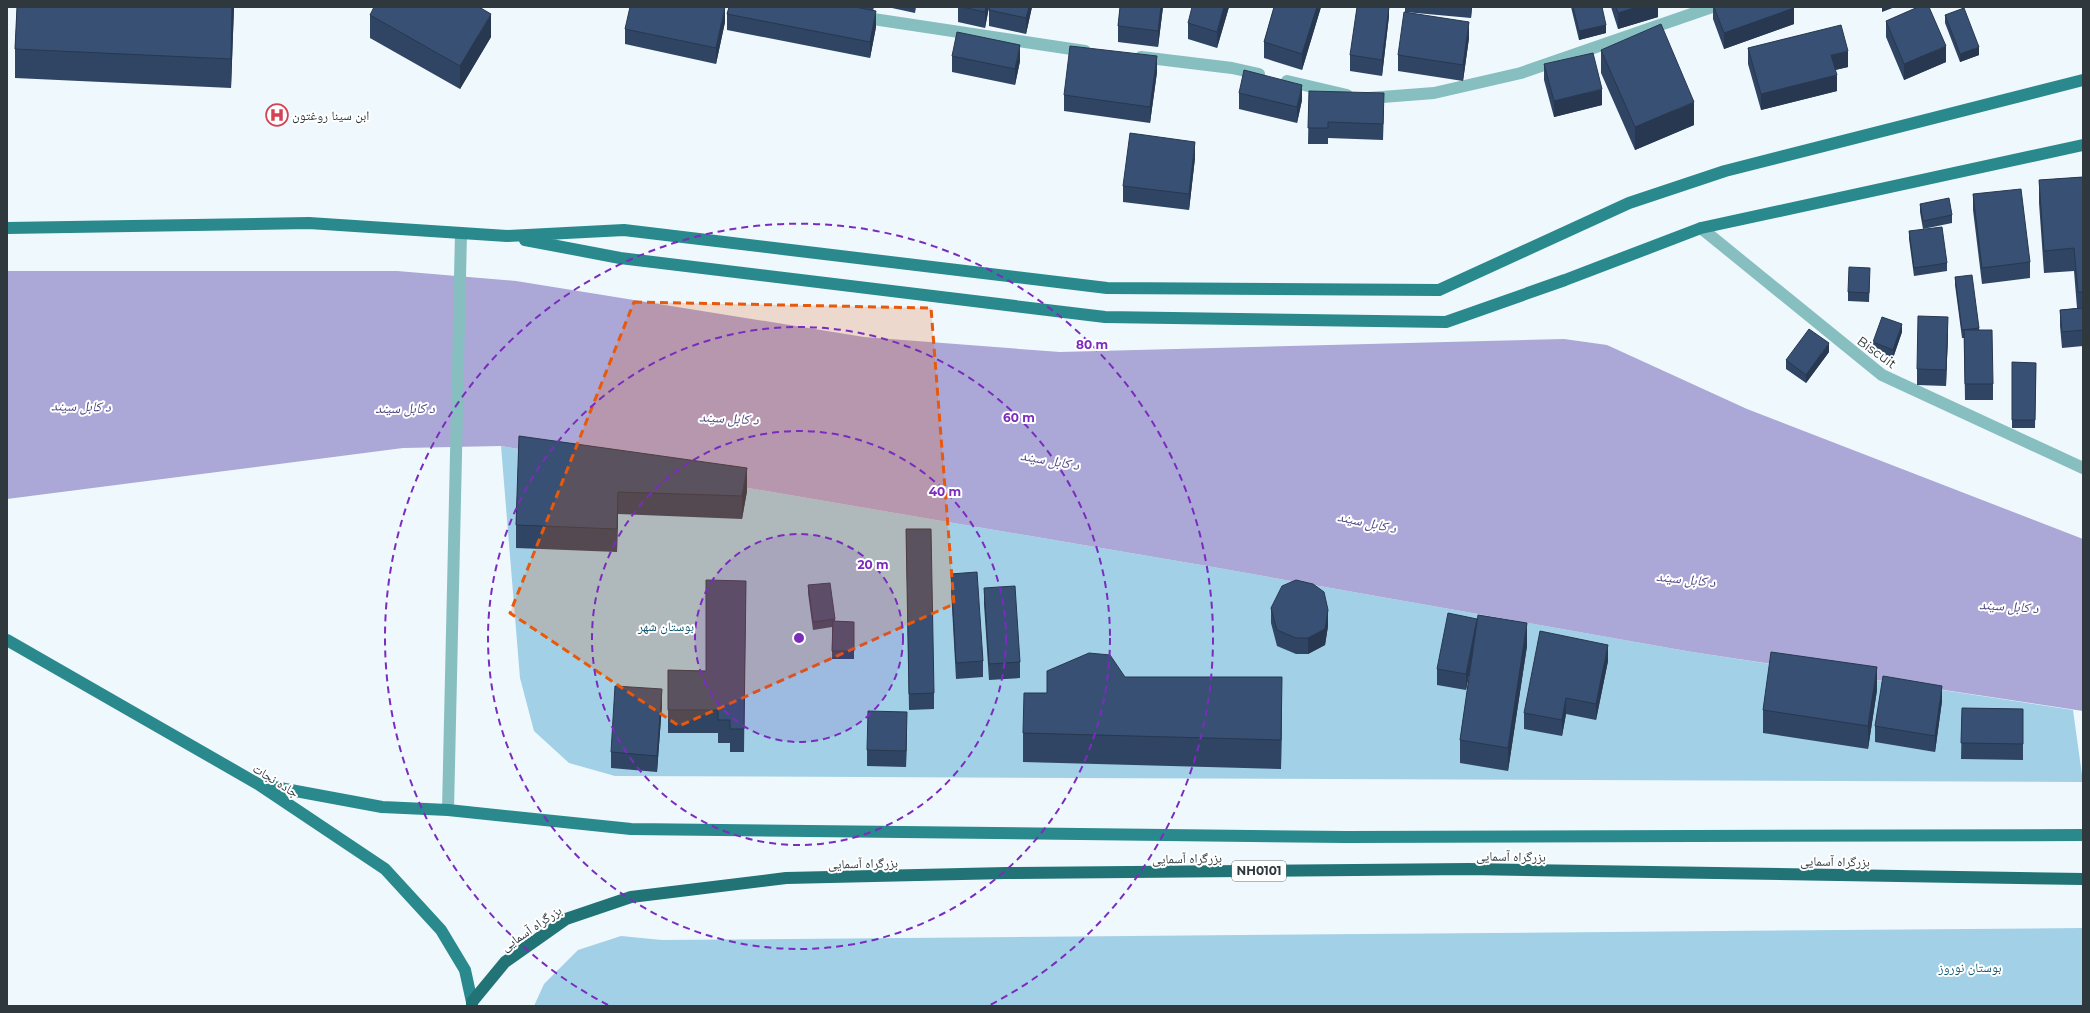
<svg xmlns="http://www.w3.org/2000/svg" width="2090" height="1013" viewBox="0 0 2090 1013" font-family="Montserrat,'Noto Naskh Arabic',sans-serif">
<rect width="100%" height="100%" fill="#eef8fd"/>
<!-- green -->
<path fill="#a2d0e6" d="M501 446 1207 566 1692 652 2073 710 2083 782 615 776 569 763 534 731 520 678Z
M2083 928V1006H534L544 984 578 950 621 936 662 940Z"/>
<!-- water -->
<path fill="#aba7d6" d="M7 271H397L516 281 864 337 1060 352 1564 339 1607 345 1747 409 2083 539V711L1692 652 1207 566 501 446 403 448 7 499Z"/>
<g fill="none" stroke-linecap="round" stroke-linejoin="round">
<!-- minor -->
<path stroke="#87bec0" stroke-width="12" d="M860 17 1085 51
M1141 57 1232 68 1259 74
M1287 81 1347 95
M1369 98 1434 93 1521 73 1712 7
M1701 228 1882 375 2083 468
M448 810 461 233"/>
<!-- major -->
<path stroke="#29898c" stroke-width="12" d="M7 228 309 223 507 236 624 230 1107 288 1439 290 1629 203 1725 171 2083 80
M525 240 620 258 1105 317 1446 322 1565 280 1701 228 2083 145
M7 640 258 784 385 869 441 930 465 970 472 1002
M258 784 382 807 448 810 631 829 1346 837 2083 835"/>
<!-- highway -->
<path stroke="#217376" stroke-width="12" d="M472 1006V1002L505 962 566 919 631 897 786 878 1006 873 1469 869 2083 879"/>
</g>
<!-- wall -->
<path fill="#304563" d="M17 7H234L231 88 15 78V49Z
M729 7H874L873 11 876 27 870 58 727 30V14Z
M892 7H916L915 13 892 8Z
M958 7H989L985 28 958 22Z
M990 7H1032L1026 34 989 26V10Z
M1120 7H1163L1158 47 1118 42V26Z
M1229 7 1217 48 1188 39V23Z
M1274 7H1321L1302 70 1264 58V42Z
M1389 7V16L1382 76 1350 71V55Z
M1405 7H1472L1471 18 1405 12Z
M1571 7H1602L1606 33 1579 40Z
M1611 7H1658V17L1618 29Z
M1713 7H1794V24L1724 49 1713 19Z
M370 15 491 37 460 89 370 38Z
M1945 15 1979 55 1960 62 1945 23Z
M1886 21 1946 62 1904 80 1886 37Z
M725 22 716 64 625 44V29Z
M1469 38 1463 81 1398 71V55Z
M1748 48 1848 67 1835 70 1837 91 1761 110 1748 64Z
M1601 50 1694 125 1635 150 1601 73Z
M952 56 1020 61 1015 85 952 72Z
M1544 64 1602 105 1554 117 1544 80Z
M1157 72 1150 123 1064 111V95Z
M1309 91 1384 109 1383 140 1328 138V144H1308Z
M1239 93 1302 100 1297 123 1239 109Z
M1195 158 1189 210 1123 202V186Z
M2083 177V346L2062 348 2060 326V310L2077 308 2074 271 2044 273 2039 203V180Z
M1973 194 2030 262V278L1982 284 1973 210Z
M1920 204 1952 215V223L1923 229 1920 212Z
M1909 231 1947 263V271L1914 276 1909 239Z
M1870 276 1869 302 1848 301V292Z
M1955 277 1979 328 1993 384V400H1965L1964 338H1962L1955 285Z
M1902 332 1893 358 1873 351V342Z
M1948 333 1946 386 1917 385V369Z
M1829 352 1806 383 1786 369V360Z
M2012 362 2036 363 2035 428H2012Z
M519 436 747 491 742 519 618 514 617 552 516 548V525Z
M906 529 934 693V709L909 710Z
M951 574 983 661V677L956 679 951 590Z
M746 581 744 752H730V743H718V733H668V670L706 671Z
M808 585 835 619V621L854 622V659H832V627L813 630 808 593Z
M984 588 1020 662V678L989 680 984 604Z
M1271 608 1328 626 1325 645 1308 654H1296L1277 646 1271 623Z
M1477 626 1527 646 1508 771 1460 763V740L1471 663 1466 690 1437 685V669Z
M1608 661 1596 720 1566 714 1562 736 1524 729V713Z
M1125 677 1282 706 1281 769 1023 762V733L1047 693Z
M1877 690 1868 749 1763 733V710Z
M1942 701 1935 752 1875 742V726Z
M662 705 657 772 611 768V752Z
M1962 708 2023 709V760L1961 759Z
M907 728 906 767 867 766V750Z"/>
<!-- shaded-wall -->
<path fill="#273850" d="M232 7H234L231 88V59Z
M725 7V22L716 64V48Z
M986 7H989L985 28V12Z
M1029 7H1032L1026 34V18Z
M1161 7H1163L1158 47V31Z
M1224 7H1229L1217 48V32Z
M1317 7H1321L1302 70V54Z
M1389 7V16L1382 76V60Z
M1471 7H1472L1471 18Z
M1637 7H1658V17L1618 29V13Z
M1882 7H1895L1882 12Z
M1794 8V24L1724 49V33Z
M876 11V27L870 58V42Z
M491 14V37L460 89V66Z
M1469 22V38L1463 81V65Z
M1606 25V33L1579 40V31Z
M1020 45V61L1015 85V69Z
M1946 46V62L1904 80V64Z
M1979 47V55L1960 62V54Z
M1848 51V67L1831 71V55Z
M1157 56V72L1150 123V107Z
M1837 75V91L1761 110V94Z
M1302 85V100L1297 123V107Z
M1602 89V105L1554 117V101Z
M1694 102V125L1635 150V127Z
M1195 142V158L1189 210V194Z
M1948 317V333L1946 386V370Z
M1902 324V332L1893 358V350Z
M1829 343V352L1806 383V375Z
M747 468V491L742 519V496Z
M618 492V514L617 552V529Z
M1328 610V626L1325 645 1308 654V638Z
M1477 619V635L1466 690V674Z
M1527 623V646L1508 771V748Z
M1608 645V661L1596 720V704Z
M1877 667V690L1868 749V726Z
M1282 677V706L1281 769V740Z
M1942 686V701L1935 752V736Z
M662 689V705L657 772V756Z
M1566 698V714L1562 736V720Z
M907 712V728L906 767V751Z"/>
<!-- building -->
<path fill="#385073" stroke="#273850" d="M17 7H232L231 59 15 49Z
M374 7H479L491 14 460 66 370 15Z
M630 7H725L716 48 625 29Z
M729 7H855L876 11 870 42 727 14Z
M962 7H986L985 12Z
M990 7H1029L1026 18 989 10Z
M1120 7H1161L1158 31 1118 26Z
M1192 7H1224L1217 32 1188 23Z
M1274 7H1317L1302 54 1264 42Z
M1357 7H1389L1382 60 1350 55Z
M1573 7H1602L1606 25 1579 31Z
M1616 7H1637L1618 13Z
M1714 7H1794V8L1724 33Z
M1918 7H1929L1946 46 1904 64 1886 21Z
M1964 8 1979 47 1960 54 1945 15Z
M1404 12 1469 22 1463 65 1398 55Z
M1661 24 1694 102 1635 127 1601 50Z
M1841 25 1848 51 1831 55 1837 75 1761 94 1748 48Z
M957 32 1020 45 1015 69 952 56Z
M1070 46 1157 56 1150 107 1064 95Z
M1593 53 1602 89 1554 101 1544 64Z
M1244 70 1302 85 1297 107 1239 93Z
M1309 91 1384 93 1383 124 1328 122V128H1308Z
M1130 133 1195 142 1189 194 1123 186Z
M2083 177V292H2078L2074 248 2044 251 2039 180Z
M2021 189 2030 262 1982 268 1973 194Z
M1949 198 1952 215 1923 221 1920 204Z
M1942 227 1947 263 1914 268 1909 231Z
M1849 267 1870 268 1869 293 1848 292Z
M1972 275 1979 328 1962 330 1955 277Z
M2083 308V330L2062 332 2060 310Z
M1918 316 1948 317 1946 370 1917 369Z
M1882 317 1902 324 1893 350 1873 342Z
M1809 329 1829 343 1806 375 1786 360Z
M1964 330H1992L1993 384H1965Z
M2012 362 2036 363 2035 420H2012Z
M519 436 747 468 742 496 618 492 617 529 516 525Z
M906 529H931L934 693 909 694Z
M977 572 983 661 956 663 951 574Z
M706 580 746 581 744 729H730V720H718V710H668V670L706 671Z
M1296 580 1313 584 1324 592 1328 610 1325 629 1308 638H1296L1277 630 1271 608 1282 586Z
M830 583 835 619 813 622 808 585Z
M1015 586 1020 662 989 664 984 588Z
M1448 613 1477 619 1466 674 1437 669Z
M1478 615 1527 623 1508 748 1460 740Z
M833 621 854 622V651H832Z
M1540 631 1608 645 1596 704 1566 698 1562 720 1524 713Z
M1771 652 1877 667 1868 726 1763 710Z
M1089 653 1110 655 1125 677H1282L1281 740 1023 733 1024 693H1047V671Z
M1883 676 1942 686 1935 736 1875 726Z
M615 686 662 689 657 756 611 752Z
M1962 708 2023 709V744L1961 743Z
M868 711 907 712 906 751 867 750Z"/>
<!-- marked area -->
<path fill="#e8590c" fill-opacity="0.2" stroke="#e8590c" stroke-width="3" stroke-dasharray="8 5" stroke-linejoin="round" d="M634 302 931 308 954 604 679 726 510 613Z"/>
<!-- distance rings -->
<circle cx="799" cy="638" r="104" fill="#7b2cbf" fill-opacity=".12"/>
<g fill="none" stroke="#7b2cbf" stroke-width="2" stroke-dasharray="7 5">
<circle cx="799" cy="638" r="104"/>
<circle cx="799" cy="638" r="207"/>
<circle cx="799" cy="638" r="311"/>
<path d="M608 1005A414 414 0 1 1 990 1005"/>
</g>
<!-- icons -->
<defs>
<g id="hospital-ring" transform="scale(1.15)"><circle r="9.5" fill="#fff" stroke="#d34354" stroke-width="1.5"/><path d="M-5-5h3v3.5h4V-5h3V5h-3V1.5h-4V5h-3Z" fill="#d34354"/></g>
</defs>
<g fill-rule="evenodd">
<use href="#hospital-ring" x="277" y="115"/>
</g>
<g text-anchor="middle" stroke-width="4" stroke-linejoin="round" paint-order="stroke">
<!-- shield labels -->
<rect fill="#fff" stroke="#6d7477" stroke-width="1" x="1232" y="861" width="54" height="20" rx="3"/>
<g font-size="12" font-weight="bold" fill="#2f393d">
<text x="1259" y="875">NH0101</text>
</g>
<!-- poi labels -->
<g font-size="13" fill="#2f393d" stroke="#fff" text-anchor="start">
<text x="292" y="120">ابن سینا روغتون</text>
</g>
<!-- street labels -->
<g font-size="13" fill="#2f393d" stroke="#fff">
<text transform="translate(1877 352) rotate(36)" y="5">Biscuit</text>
<text transform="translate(276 780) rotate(32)" y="5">جاده نجات</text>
<text transform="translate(1511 856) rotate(1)" y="5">بزرگراه آسمایی</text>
<text transform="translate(1187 858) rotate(-1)" y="5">بزرگراه آسمایی</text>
<text transform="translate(1835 861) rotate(1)" y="5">بزرگراه آسمایی</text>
<text transform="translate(863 863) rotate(-1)" y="5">بزرگراه آسمایی</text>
<text transform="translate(531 928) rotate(-34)" y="5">بزرگراه آسمایی</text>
</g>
<!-- park labels -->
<g font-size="13" fill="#115770" stroke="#fff">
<text x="666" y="631">بوستان شهر</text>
<text x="1970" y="972">بوستان نوروز</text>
</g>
<!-- water labels -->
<g font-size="14" font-style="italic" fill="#4f4682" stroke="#fff">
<text transform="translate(81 406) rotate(1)" y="5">د کابل سيند</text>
<text x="405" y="413">د کابل سيند</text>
<text transform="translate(729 418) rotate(3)" y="5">د کابل سيند</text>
<text transform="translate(1050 460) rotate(10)" y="5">د کابل سيند</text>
<text transform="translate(1367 522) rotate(12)" y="5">د کابل سيند</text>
<text transform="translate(1686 579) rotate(6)" y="5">د کابل سيند</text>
<text transform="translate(2009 606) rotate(4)" y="5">د کابل سيند</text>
</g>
</g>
<circle cx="799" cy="638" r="6" fill="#7b2cbf" stroke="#fff" stroke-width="2"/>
<g font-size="12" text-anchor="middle" font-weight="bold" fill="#7b2cbf" stroke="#fff" stroke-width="4" stroke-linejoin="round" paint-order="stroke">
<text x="1092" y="349">80 m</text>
<text x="1019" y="422">60 m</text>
<text x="945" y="496">40 m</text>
<text x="873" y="569">20 m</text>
</g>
<!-- border -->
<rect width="2090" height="1013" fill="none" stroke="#2f393d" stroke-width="16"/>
</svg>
